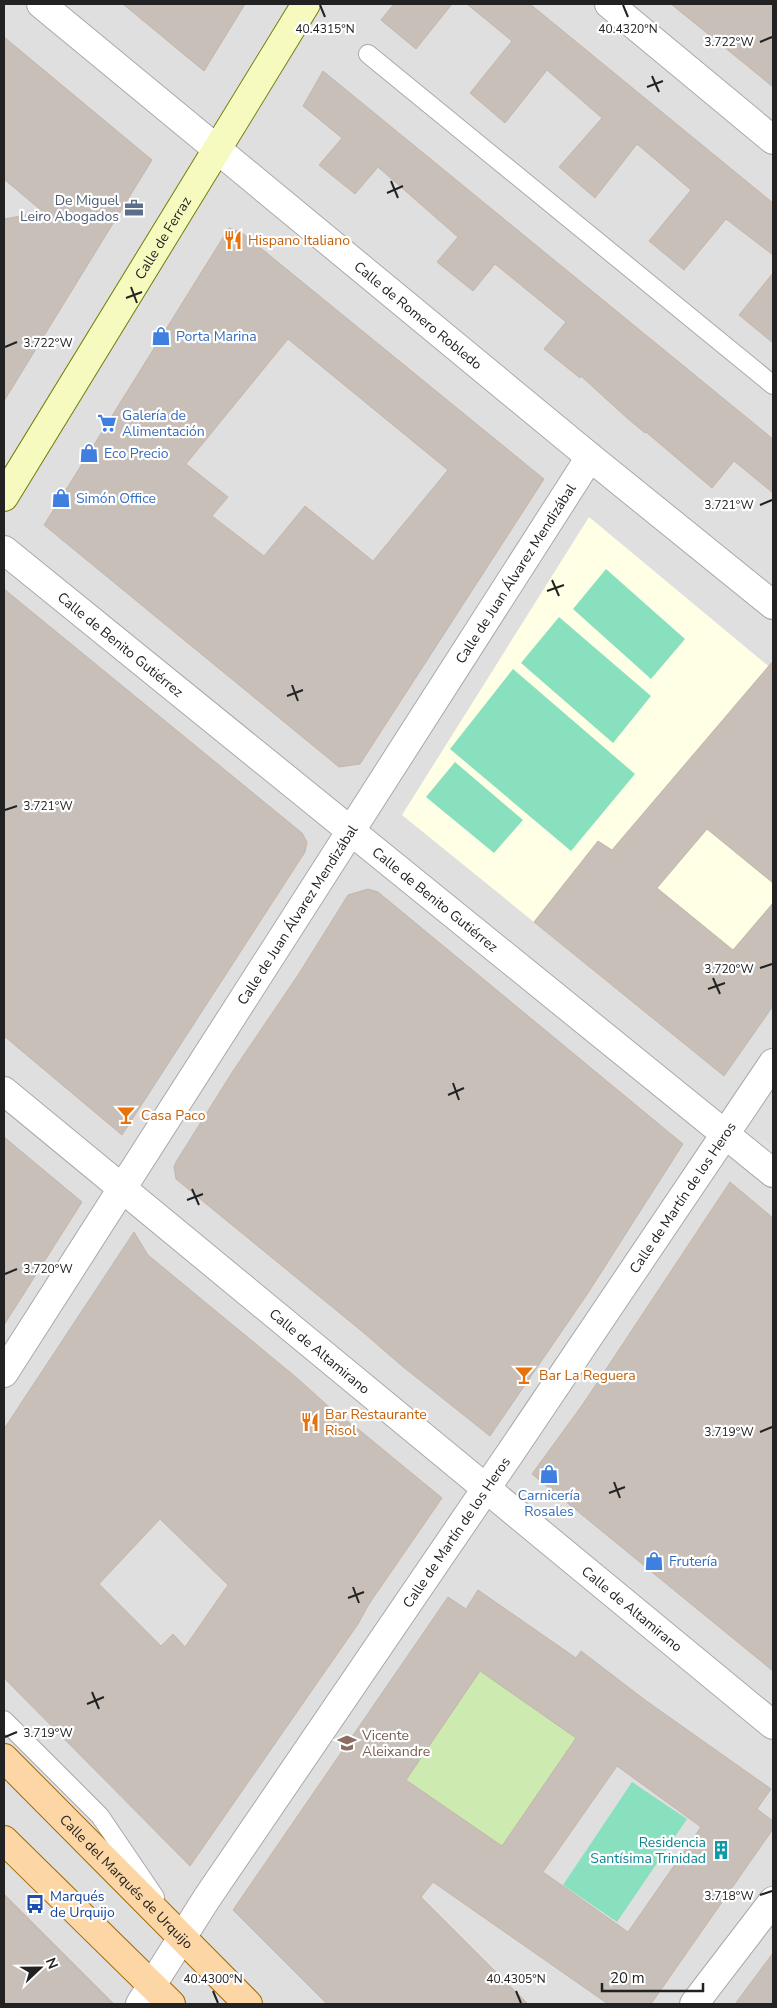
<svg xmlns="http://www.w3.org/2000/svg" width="777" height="2008" viewBox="0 0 777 2008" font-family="'Nunito Sans',sans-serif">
<rect width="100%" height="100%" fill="#f2efe9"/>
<!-- residential -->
<path fill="#e0dfdf" d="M4 4H773V2004H4Z"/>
<!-- education -->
<path fill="#ffffe5" d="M589 517 773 670V1006L724 1076 402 815Z"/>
<!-- grass -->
<path fill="#cdebb0" d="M480 1671 576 1738 502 1846 406 1780Z"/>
<!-- pitch -->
<path fill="#88e0be" d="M606 569 685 639 651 679 573 609Z
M559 617 651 696 613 743 521 663Z
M513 669 635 774 571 851 450 749Z
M455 762 523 820 494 853 426 797Z
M632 1782 687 1819 617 1922 563 1885Z"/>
<!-- parking -->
<path fill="#e2e2e2" d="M763 1138 773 1146V1162L756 1148Z"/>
<!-- building -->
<path fill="#c7bfb8" stroke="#c4b6ab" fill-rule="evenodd" d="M123 4H245L204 71Z
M394 4H452L416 49 381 20Z
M467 4H530L773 203V255L726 219 684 270 649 241 691 190 637 144 595 198 559 167 602 118 547 70 505 123 470 93 512 41Z
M671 4H773V87L734 55Z
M4 37 152 160 4 401V219L43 212 4 179Z
M323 71 773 439V493L734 461 712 488 646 432 645 433 627 418 581 376 580 378 544 349 566 322 495 264 473 291 437 262 458 237 378 167 355 194 319 165 342 138 303 106Z
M229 228 241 232 544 479 360 764 339 767 44 525ZM288 339 448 470 373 561 305 506 264 556 212 516 228 497 186 464Z
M773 273V343L739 315Z
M4 589 302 833 307 842 305 852 122 1135 4 1036Z
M773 661V883L707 829 657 888 733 950 773 903V1006L724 1076 534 922 598 841 612 850Z
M368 889 378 892 683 1144 588 1293 490 1436 402 1366 364 1333 210 1207 176 1179 174 1167 176 1162 233 1071 300 972 348 895Z
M4 1137 82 1202 4 1325Z
M730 1182 773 1218V1671L532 1474 583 1404Z
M134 1232 148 1255 297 1378 338 1415 358 1429 442 1498 369 1604 358 1624 190 1866 4 1678V1429ZM160 1519 228 1585 185 1647 173 1634 161 1646 99 1584Z
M478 1590 576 1658 581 1651 645 1700 771 1789 757 1809 773 1821V1829L651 2004H608L433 1882 421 1897 528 2004H327L233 1910 448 1597 466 1609ZM480 1671 576 1738 502 1846 406 1780ZM617 1766 701 1827 628 1932 543 1872Z
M4 1894 114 2004H4Z
M773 1953V2004H735Z"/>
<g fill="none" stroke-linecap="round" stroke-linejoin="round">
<!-- lane casing -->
<g stroke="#a9a9a9" stroke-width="20">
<path id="lane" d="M368 54 773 385
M4 1720 100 1816 155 1897"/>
</g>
<!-- street casing -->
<g stroke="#a9a9a9" stroke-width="30">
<g id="street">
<path id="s1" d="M41 4 590 457 773 605"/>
<path d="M609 4 773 140"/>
<path id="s2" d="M4 550 773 1173"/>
<path id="s3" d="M4 1091 773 1725"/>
<path id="s4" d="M4 1373 590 457"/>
<path id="s5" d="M140 2004 207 1898 511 1452 773 1063"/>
<path d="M694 2004 773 1901"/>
</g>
</g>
<!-- secondary casing -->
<g stroke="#707d05" stroke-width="30">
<g id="secondary">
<path id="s6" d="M4 497 306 4"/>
</g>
</g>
<!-- primary casing -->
<g stroke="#a06b00" stroke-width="30">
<g id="primary">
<path id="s7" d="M4 1758 248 2004"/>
<path d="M4 1840 171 2004"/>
</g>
</g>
<!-- lane -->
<use href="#lane" stroke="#fff" stroke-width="18"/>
<!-- street -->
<use href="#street" stroke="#fff" stroke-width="28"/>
<!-- secondary -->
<use href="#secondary" stroke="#f7fabf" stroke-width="28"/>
<!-- primary -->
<use href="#primary" stroke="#fcd6a4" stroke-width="28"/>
</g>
<!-- ticks -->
<path fill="none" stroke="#222" stroke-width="2" d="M320 5 325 17M623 5 628 17M760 42 772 37M652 76 659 92M647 87 663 81M391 181 398 198M387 193 403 186M131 287 137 303M126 298 142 292M5 347 17 342M760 505 772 500M552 580 559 596M547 591 564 585M292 685 298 701M287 696 303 690M5 810 17 806M760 968 772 964M713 978 720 994M708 989 725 983M453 1083 459 1100M448 1095 464 1088M192 1189 199 1205M187 1200 203 1194M5 1274 17 1269M760 1432 772 1427M614 1482 620 1498M609 1493 625 1487M353 1587 359 1603M348 1598 364 1592M92 1692 99 1709M87 1704 104 1697M5 1737 17 1732M760 1895 772 1891M213 1991 218 2003M516 1991 521 2003"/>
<!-- icons -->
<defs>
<g id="office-bare" transform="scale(1.5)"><path d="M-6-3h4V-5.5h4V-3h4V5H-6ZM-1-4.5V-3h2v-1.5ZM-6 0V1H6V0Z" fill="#5c6f8a" stroke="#fff" stroke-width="2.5" paint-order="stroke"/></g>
<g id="restaurant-bare" transform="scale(1.5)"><path d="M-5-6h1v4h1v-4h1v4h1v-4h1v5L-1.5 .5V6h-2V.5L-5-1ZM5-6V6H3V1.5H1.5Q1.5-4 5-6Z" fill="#e8710a" stroke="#fff" stroke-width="2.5" paint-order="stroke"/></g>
<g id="shop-bare" transform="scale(1.5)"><path d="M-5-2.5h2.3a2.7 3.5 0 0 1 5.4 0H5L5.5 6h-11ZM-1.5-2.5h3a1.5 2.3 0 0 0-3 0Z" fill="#3f7fe0" stroke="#fff" stroke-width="2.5" paint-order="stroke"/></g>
<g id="supermarket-bare" transform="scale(1.5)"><path d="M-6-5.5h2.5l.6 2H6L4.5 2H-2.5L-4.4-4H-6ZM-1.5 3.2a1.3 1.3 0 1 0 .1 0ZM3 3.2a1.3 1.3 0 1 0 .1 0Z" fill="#3f7fe0" stroke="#fff" stroke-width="2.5" paint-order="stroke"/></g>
<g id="bar-bare" transform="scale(1.5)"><path d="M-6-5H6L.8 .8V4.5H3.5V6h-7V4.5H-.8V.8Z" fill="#e8710a" stroke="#fff" stroke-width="2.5" paint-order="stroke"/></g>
<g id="school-bare" transform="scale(1.5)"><path d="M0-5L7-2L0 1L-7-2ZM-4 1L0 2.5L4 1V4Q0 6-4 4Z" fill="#8d6e63" stroke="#fff" stroke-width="2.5" paint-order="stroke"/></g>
<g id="building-bare" transform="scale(1.5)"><path d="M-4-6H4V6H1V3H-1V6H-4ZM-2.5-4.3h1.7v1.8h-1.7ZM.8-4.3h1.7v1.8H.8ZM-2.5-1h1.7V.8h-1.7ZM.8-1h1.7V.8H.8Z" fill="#0f9aa8" stroke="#fff" stroke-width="2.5" paint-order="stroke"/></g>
<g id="bus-bare" transform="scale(1.5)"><path d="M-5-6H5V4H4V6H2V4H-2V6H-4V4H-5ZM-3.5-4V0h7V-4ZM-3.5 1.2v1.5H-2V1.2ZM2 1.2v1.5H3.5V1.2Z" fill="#1a4fb4" stroke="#fff" stroke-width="2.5" paint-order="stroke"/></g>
</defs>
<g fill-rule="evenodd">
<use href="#office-bare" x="134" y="208"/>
<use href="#restaurant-bare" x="233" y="240"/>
<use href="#shop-bare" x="161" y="336"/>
<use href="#supermarket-bare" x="107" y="423"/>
<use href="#shop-bare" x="89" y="453"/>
<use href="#shop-bare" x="61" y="498"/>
<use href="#bar-bare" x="126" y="1115"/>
<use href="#bar-bare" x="524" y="1375"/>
<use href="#restaurant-bare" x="310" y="1422"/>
<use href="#shop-bare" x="549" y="1474"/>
<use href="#shop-bare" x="654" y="1561"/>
<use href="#school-bare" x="347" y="1743"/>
<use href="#building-bare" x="721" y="1850"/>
<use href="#bus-bare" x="35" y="1904"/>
</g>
<g text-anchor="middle" stroke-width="4.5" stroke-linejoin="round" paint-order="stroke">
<!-- service labels -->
<g font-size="14" fill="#4e5e75" stroke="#fff" text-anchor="end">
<text x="119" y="205">De Miguel<tspan x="119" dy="16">Leiro Abogados</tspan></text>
</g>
<!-- street labels -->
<g font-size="14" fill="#222" stroke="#fff">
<text dy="5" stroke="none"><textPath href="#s6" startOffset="304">Calle de Ferraz</textPath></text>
<text dy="5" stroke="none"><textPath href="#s1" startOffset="489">Calle de Romero Robledo</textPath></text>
<text dy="5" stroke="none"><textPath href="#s4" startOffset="949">Calle de Juan Álvarez Mendizábal</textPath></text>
<text dy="5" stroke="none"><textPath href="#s2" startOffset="150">Calle de Benito Gutiérrez</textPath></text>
<text dy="5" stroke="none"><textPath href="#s2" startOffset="555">Calle de Benito Gutiérrez</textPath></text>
<text dy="5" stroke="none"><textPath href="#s4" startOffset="544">Calle de Juan Álvarez Mendizábal</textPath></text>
<text dy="5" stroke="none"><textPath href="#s5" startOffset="972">Calle de Martín de los Heros</textPath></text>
<text dy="5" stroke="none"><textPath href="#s3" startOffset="409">Calle de Altamirano</textPath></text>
<text dy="5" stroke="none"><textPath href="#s5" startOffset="568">Calle de Martín de los Heros</textPath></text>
<text dy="5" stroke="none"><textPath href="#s3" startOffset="814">Calle de Altamirano</textPath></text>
<text dy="5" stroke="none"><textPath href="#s7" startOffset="174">Calle del Marqués de Urquijo</textPath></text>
</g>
<!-- food labels -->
<g font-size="14" fill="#c56008" stroke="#fff" text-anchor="start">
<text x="248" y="245">Hispano Italiano</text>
<text x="141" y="1120">Casa Paco</text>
<text x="539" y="1380">Bar La Reguera</text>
<text x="325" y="1419">Bar Restaurante<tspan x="325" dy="16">Risol</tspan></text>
</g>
<!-- shop labels -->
<g font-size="14" fill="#366cbe" stroke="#fff" text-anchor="start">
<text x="176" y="341">Porta Marina</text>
<text x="122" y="420">Galería de<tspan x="122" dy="16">Alimentación</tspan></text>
<text x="104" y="458">Eco Precio</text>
<text x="76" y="503">Simón Office</text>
<text x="549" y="1500" text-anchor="middle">Carnicería<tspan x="549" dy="16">Rosales</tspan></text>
<text x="669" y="1566">Frutería</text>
</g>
<!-- education labels -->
<g font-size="14" fill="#785e54" stroke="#fff" text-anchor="start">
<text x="362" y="1740">Vicente<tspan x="362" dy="16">Aleixandre</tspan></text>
</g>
<!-- culture labels -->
<g font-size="14" fill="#0d838f" stroke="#fff" text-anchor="end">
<text x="706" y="1847">Residencia<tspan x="706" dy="16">Santísima Trinidad</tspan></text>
</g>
<!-- transit labels -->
<g font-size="14" fill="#164399" stroke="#fff" text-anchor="start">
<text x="50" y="1901">Marqués<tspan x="50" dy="16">de Urquijo</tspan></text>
</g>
</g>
<g font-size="12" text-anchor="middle" fill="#222" stroke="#fff" stroke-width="4.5" stroke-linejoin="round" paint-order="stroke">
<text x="325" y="33">40.4315°N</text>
<text x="628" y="33">40.4320°N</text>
<text x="729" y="46">3.722°W</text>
<text x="48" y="347">3.722°W</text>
<text x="729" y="509">3.721°W</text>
<text x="48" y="810">3.721°W</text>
<text x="729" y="973">3.720°W</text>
<text x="48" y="1273">3.720°W</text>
<text x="729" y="1436">3.719°W</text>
<text x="48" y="1737">3.719°W</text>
<text x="729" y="1900">3.718°W</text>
<text x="213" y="1983">40.4300°N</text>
<text x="516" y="1983">40.4305°N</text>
</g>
<!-- border -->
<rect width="777" height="2008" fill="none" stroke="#222222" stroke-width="10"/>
<!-- north arrow -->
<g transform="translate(40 1968) rotate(68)" stroke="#ffffff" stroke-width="4" paint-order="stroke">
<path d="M0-4L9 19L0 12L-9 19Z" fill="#222222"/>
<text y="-8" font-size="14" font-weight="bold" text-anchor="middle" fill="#222222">N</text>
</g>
<!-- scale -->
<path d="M602 1983v8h101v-8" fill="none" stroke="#222222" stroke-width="2.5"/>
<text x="610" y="1983" font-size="15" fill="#222222" stroke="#ffffff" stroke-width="4" paint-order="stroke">20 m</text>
</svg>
